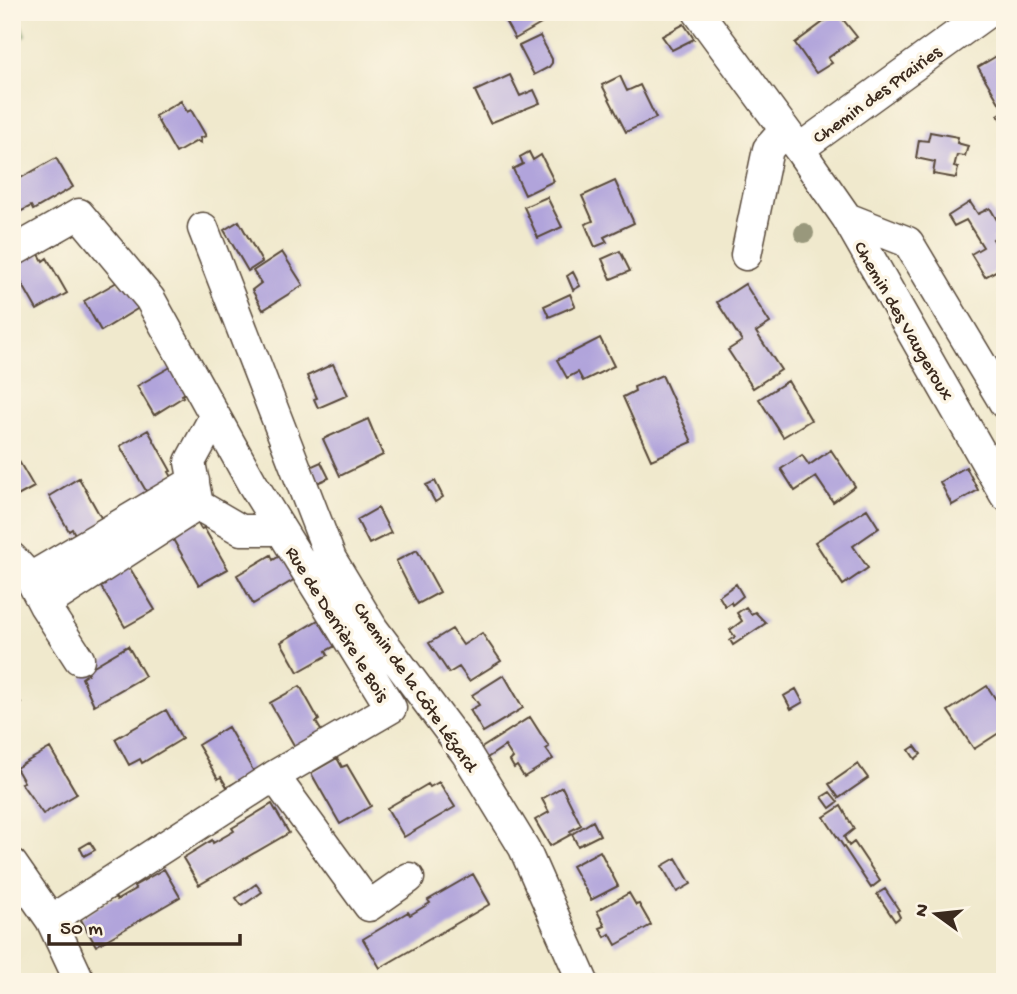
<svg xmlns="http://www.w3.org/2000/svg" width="1017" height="994" font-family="'Gochi Hand',sans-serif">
<rect width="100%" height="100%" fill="#fcf5e5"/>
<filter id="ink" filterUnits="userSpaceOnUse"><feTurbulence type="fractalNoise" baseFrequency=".0143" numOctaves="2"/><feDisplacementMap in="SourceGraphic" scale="14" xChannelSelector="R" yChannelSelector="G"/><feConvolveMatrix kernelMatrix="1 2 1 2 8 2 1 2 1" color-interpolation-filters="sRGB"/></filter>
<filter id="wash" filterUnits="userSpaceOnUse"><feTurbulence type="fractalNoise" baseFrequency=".00686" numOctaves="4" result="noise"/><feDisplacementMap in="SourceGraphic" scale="28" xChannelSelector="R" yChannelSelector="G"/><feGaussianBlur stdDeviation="1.57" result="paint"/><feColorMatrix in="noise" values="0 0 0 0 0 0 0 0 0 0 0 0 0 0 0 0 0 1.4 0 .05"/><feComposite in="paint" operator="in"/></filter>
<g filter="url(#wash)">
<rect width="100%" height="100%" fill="#f0e9cd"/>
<path fill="#92d68f" stroke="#668056" stroke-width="2" d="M12,12H16L25,35L12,47Z"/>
<g id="blocks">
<path fill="#b1a4db" d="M500,12H534L541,24L515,39Z
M837,12L857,37L828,58L832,63L816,73L795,43Z
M684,24L694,39L672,50L662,36Z
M540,36L552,59V63L549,67L534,75L519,46Z
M1000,54L1005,61V127L998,115L1004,111L978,67Z
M510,75L520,96L534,90L540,103L490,123L475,91Z
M620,76L627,91L640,85L656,118L626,132L602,85Z
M181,101L187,112L191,110L206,136L200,138L201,143L197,141L176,153L155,116Z
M930,132L958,137L957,143L968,146L965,156L957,155L954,167L958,168L956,178L933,174L935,162L916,158L919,140L928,141Z
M529,152L533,160L541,155L554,181L525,195L513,169L523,164L520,157Z
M56,158L73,187L33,210L31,206L12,216V183Z
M615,181L634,223L604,237L607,242L595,247L585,224L593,221L582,196Z
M547,197L562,227L538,238L524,207Z
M970,202L978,214L990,208L1004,232L993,239L1005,258V266L985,277L971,254L983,247L966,220L954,226L948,216Z
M239,221L262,262L248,271L224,230Z
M37,251L43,261L47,258L67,293L37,310L12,266Z
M620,251L630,271L611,279L602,259Z
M282,252L303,285L263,310L252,290L261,283L253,271Z
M573,272L580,286L573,290L567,276Z
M128,281L142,306L101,331L84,301L117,282L120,287Z
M745,284L770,323L756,332L781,370L753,388L728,350L742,341L717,302Z
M570,294L575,306L549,317L544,306Z
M600,338L614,366L583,381L578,372L567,378L557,360Z
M176,364L191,390L182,395L183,397L154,415L137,386Z
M333,364L348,395L318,408L314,399L317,398L307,376Z
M662,375L692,442L651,460L623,397L635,391L634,387Z
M788,381L811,420L783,437L759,399Z
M368,419L383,455L340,476L323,439Z
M148,430L171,471L169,472L175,482L149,496L120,446Z
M831,450L855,486L833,502L816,477L795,491L781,469L802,455L809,465Z
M17,458L34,487L12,499V461Z
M321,462L329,478L317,483L310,467Z
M966,467L978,490L952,505L940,482Z
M79,478L104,523L78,539L72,529L69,531L49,496Z
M435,481L443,497L435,502L426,485Z
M378,508L391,533L369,544L357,520Z
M867,509L879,528L853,546L868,568L843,585L815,542Z
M195,519L201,529L204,528L228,569L199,585L170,534Z
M417,550L440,592L418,604L396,561Z
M283,554L297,578L253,604L237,575L271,555L273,560Z
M125,560L155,610L125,627L101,587L105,585L99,575Z
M736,584L743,596L732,605L731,602L725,606L719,596Z
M746,607L751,614L755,612L766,623L733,645L730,640L735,637L730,630L742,621L737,613Z
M320,619L335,646L326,651L328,655L298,672L281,642Z
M452,629L463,645L482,633L501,661L469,681L459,667L449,673L429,643Z
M128,646L145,676L94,705L82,678L89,673L87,670Z
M504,675L523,708L483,732L470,710L479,705L472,695Z
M300,686L319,720L316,722L322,732L295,747L270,703Z
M987,686L1005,713V729L974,749L948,711Z
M12,687L21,703L16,706L17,710L12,713Z
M796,689L803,702L791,709L784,696Z
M166,710L182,739L142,763L140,759L129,765L115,739Z
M530,717L549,747L546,749L553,759L524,777L517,766L514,768L510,761L513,758L505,746L487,758L472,754Z
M228,727L254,772L227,787L221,777L218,779L198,745Z
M915,746L921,754L915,759L909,750Z
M50,748L77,794L43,814L21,783L24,782L16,768Z
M337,758L342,767L347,765L371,806L340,824L311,773Z
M858,764L868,778L839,798L829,784Z
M439,782L455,807L404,837L387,808L428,784L430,787Z
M562,787L581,825L570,831L572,834L550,846L535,820L549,812L542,799Z
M830,792L838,802L830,808L822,797Z
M272,804L289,833L199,885L183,858L212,840L213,843L234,831L232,828Z
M841,806L854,829L844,837L849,846L854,842L880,881L871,888L824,817Z
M593,821L600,835L578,846L572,834Z
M90,842L95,850L84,856L80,848Z
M600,851L618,886L591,900L572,866Z
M676,858L691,884L677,892L662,866Z
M164,869L180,897L96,946L80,918L115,897L117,900L136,889L134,886Z
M473,874L490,904L380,968L363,939L408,912L410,915L430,903L428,900Z
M256,884L262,892L242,906L236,898Z
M885,889L899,910L897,911L900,917L895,921L877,894Z
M629,893L636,905L639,904L651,925L616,945L610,934L605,937L600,928L605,926L597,911Z
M655,975L658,982H641Z"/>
</g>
</g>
<g filter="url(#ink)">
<use href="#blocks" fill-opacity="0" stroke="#564738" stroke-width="2"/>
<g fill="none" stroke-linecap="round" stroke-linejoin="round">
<defs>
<path id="minor" d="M698,12L799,149L847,218L1005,495
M799,149L988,12
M847,218L908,242L1005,404
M203,228L331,559L373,629L466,753L524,848L583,982
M12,252L79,214L150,299L252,483L391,708L274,776L51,920
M746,255L768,149L784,131
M215,416L190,462L198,505L241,530H281
M12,558L30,578L44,605L79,659
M30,578L194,481
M44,605L198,505
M274,776L369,906L409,878
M12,864L51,920L80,982"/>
</defs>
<use href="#minor" stroke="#564738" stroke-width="33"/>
<use href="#minor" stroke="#fff" stroke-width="30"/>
</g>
<circle fill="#99987c" cx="804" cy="233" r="10"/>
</g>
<g text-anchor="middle" stroke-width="7" stroke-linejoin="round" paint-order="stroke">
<g font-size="19" fill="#3b2a1e" stroke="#fcf5e5">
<text transform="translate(876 93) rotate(-36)" y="7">Chemin des Prairies</text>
<text transform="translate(905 320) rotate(60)" y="7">Chemin des Vaugeroux</text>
<text transform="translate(339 623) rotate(58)" y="7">Rue de Derrière le Bois</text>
<text transform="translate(417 686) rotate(55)" y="7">Chemin de la Côte Lézard</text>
</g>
</g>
<rect width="1017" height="994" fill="none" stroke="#fcf5e5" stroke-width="42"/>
<g transform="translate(936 914) rotate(285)" stroke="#fcf5e5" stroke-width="5" paint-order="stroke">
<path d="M0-5L12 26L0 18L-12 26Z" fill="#3b2a1e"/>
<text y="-10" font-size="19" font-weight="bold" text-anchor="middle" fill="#3b2a1e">N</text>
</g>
<path d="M49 934v10h191v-10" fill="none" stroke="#3b2a1e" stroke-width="3.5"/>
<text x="60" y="934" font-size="21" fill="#3b2a1e" stroke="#fcf5e5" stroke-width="5" paint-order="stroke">50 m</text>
</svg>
